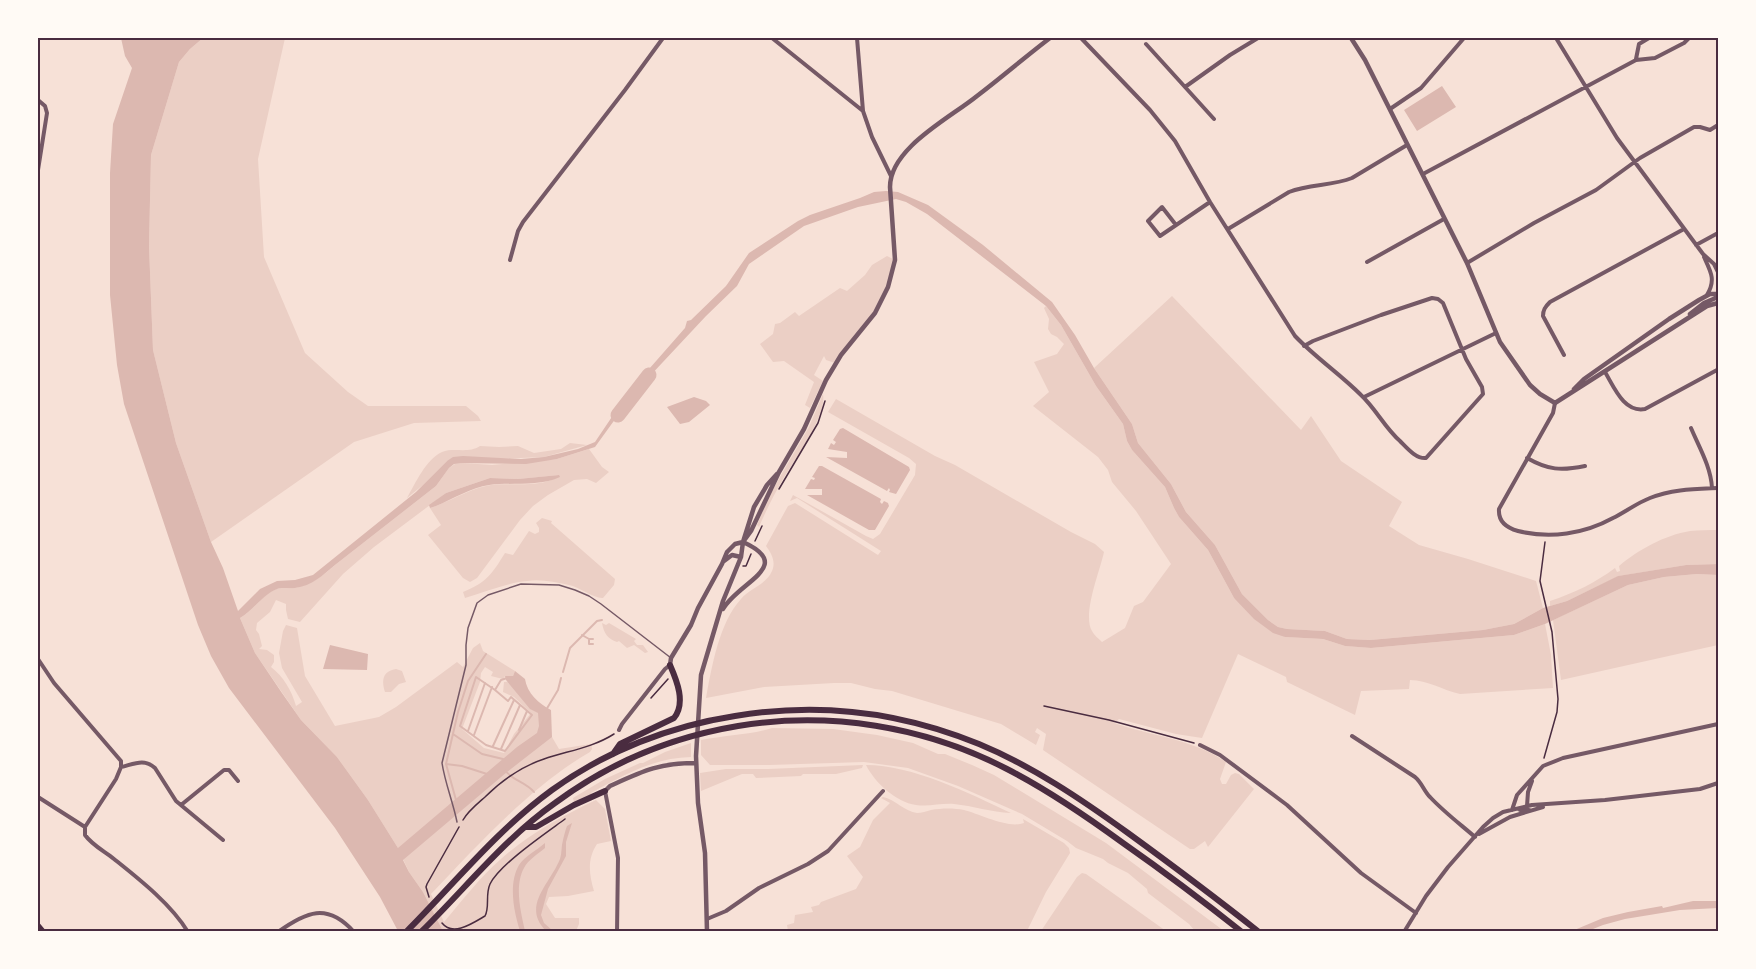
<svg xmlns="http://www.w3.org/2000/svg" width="1756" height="969" font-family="'Public Sans',sans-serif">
<rect width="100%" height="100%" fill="#f7e1d7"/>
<path fill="#ebcfc5" d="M203,38H285L258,159L264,257L305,353L348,392L368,406H466L478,416L481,421L414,423L354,442L211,542L176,443L153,350L149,246L151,155L179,62L190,49Z
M887,256L895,260L892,274L879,306L835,363L826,360L824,356L814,375L823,381L810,408L805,405L814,382L784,361L773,362L760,344L773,334L775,324L780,323L795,312L799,316L840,288L847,291L865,275L872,265Z
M1172,296L1301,430L1311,416L1341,461L1402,502L1389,526L1419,545L1468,559L1536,581L1543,608L1514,624L1483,630L1370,640L1347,639L1325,631L1287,629L1278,627L1268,620L1242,594L1215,545L1186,512L1171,484L1138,443L1132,424L1094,368Z
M1046,306L1061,325L1096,386L1123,424L1127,441L1132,450L1165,487L1174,508L1179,517L1208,550L1234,598L1285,637L1323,639L1345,646L1371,648L1514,635L1545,624L1551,655L1553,688L1460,694C1442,690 1428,680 1410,680L1409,689L1361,691L1355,715L1287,682L1286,677L1238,654L1202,738L1176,734L1119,719L1114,723C1151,736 1193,739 1226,762L1220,779L1222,784H1226L1231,775L1235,773L1239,774L1254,789L1208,847L1205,841L1194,849H1190L1043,750L1046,734L1037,728L1035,732L1040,735L1036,745L1001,724L892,691L875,689L851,683H834L764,687L706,698C712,666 719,623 741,599C750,588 766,585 772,571C776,562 772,554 766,546L788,506L795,503L878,555L881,551L797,498L790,501L793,495L866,536L873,539L880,534L915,475L916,464L909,458L828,412L836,399L935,456L955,465L1071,532L1095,544L1104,552C1100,571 1082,614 1092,631C1094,635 1099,639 1102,642L1125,628L1134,606L1143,602L1171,564L1136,511L1112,482L1108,470L1098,457L1033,406L1049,392L1034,362L1057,354L1064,344L1057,337L1051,334L1048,329L1049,319L1044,308Z
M823,394C827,416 794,460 782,481C773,496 766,511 759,527L757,525L769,496L809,427Z
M570,443L587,445L544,457L447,461L423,485L407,498C415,484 426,459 442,452C454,447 468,454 480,446L499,447L518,446L534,453L561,449Z
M589,449L602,467L609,472L596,483L587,479L574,480L548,495L533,506L520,520L477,578L470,582L463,578L428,535L441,525L430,508C449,502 467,490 486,486C507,481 543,490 559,475L518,479L490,478L446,493L374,547L343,574L300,622L288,619L286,610V604L276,600L270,612L257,623L256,630L259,634L262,646L259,649L267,650L274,655V662L271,667C283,676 292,691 296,706L302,702L282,668L279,653L283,631L286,625L297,628L305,676L335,726L379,717L396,707L457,662L463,667L473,648L480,643L483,651L515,671L513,676H505L503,679L491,676L493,672L485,667L481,673L480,682L462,729L484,748L504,753L514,734L531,713L514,697L503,692L504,682L518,681L535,703L546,734L552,737L559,749L591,744L592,749L590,752C531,786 478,845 431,894L444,922C462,901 480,877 501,859C529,834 562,816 596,800L605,809L611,841L597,844C587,859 589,874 594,891L568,896L549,897L546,904L555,918H579V924L576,931H443L423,892L409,872L398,848L368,800L337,757L301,720L255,653L240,618C253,611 262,595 276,589C282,587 289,589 295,588C311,585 324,575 335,565L436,486L449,468L455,464L463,463L492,465L557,459Z
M542,518L552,521L551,523L615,579L614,585L603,598C595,599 579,587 569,585C555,582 541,579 527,581C506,583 485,592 465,598L463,592C486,583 492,574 505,553L513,555L529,531L535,534L539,532V528L536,523Z
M1718,530V564L1686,565L1619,576L1567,601L1550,606V601C1574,593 1595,583 1615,568L1617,572L1620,571L1619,566C1638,550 1665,535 1690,531C1699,530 1709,530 1718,530Z
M1697,574L1718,575V645L1561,680L1553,620L1628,585L1664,577Z
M602,623L606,625L609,623L636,639L634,641L637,645H643L648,652L645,653L634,645L627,648L619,641L617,642C608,639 604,634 602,623Z
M396,669L402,671L406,682L399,684L391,692H385C381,680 383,671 396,669Z
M772,728L833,729L877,735L913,743L938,754H945L972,765L994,775L1106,843L1224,931H1195L1189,924L1148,893L1147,889L1128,873L1108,863L1103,859L1076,848L1067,841L1022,814L958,786L908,768L864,762L769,765H710L701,755V740C725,735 749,735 772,728Z
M691,743V757C653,758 624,775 591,793L592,794L574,802L573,798L605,779L640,763H643L665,752Z
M863,765L862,768L836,774H803L801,776L756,778L753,774H742L701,791L700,773L726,769H768Z
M866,765C912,765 969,793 1011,813C991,812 973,806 954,804C941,803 929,807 916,805C896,802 875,783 866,765Z
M883,797C895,799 905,812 917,813C921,813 927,811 931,810C942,808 954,808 964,810C980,814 1008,829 1024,823L1023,819L1064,843L1069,848L1070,853L1046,892L1027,931H788L787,925L794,923L795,915L813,912L811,907L819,905L821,902L856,889L863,877L847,856L860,847L873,820L890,803L881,798Z
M1082,873L1086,874L1166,931H1041L1077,877Z"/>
<path fill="#dcb8b0" d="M121,38H217H203L190,49L179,62L151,155L149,246L153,350L176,443L211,542L223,568L238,611L260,589L277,581L295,580L313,575L416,492L447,461L453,457L463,456L521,459L544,457L578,449L595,442L628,393L685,328L687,321L691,320L726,286L749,253L798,221L810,215L860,198L874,192L886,191L898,192L928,205L983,245L1052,302L1075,335L1094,368L1132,424L1138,443L1171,484L1186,512L1215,545L1242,594L1268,620L1278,627L1287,629L1325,631L1347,639L1370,640L1483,630L1514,624L1543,608L1567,601L1618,576L1686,565L1718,564V575L1697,574L1664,577L1628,585L1545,624L1514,635L1371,648L1345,646L1323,639L1285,637L1273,633L1254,619L1234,598L1208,550L1179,517L1174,508L1165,487L1132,450L1127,441L1123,424L1096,386L1061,325L1046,306L927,214L906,202L896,199L858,207L804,226L749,264L737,286L706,316L634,393L595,447L557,459L526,464L463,463L454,464L449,468L436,486L335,565C323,575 312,586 295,588C289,589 282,587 277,589C262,595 253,611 240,618L255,653L282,693L301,720L337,757L368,800L398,848L517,747L537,733L539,726L538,713L530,709L506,680L505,676H513L515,671L525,679C527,693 539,704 551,710L552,737L507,772L403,860L409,872L423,892L443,931H398L380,897L335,828L229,688L211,656L198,625L124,404L117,365L110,295V173L113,124L132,68L125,56Z
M1442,86L1456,107L1417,131L1404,110Z
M694,397L706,401L710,405L689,422L680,424L667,407Z
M843,428L909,467L910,470L896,494L889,492L890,490L889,488L887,491L826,457L847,458V452L828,449L831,443L834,445L836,442L833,440L840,429Z
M819,466H822L881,499L880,502L882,504L884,501L888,503L889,506L875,530H869L807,495H822V489H805L811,479L814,480L815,478L812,477Z
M559,475L560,477C538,487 513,482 489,485C472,487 453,499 436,506L430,508L429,505L446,493L490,478L518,479Z
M330,645L368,654L367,670L323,669Z
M572,823L566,842V856L548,889L541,915L544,923L553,931H546C521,906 550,884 560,859C562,853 561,847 563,840C564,836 565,831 567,826Z
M545,843V848C538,854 528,860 524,868C514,886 521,913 525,931H520C514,912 508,884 519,865C525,856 537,850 545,843Z
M1693,901H1718V908L1680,910L1625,919L1603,925L1588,931H1572L1603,918L1628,912L1662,906L1663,908Z"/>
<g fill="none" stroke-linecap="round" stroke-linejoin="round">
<path stroke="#dcb8b0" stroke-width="2" d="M582,635L589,639H593
M589,640V644H593
M563,672L570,648L597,621L602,620
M495,690L508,701L511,697L532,715L505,751L486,745L460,726L476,677L495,690L501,680L507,678
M546,710L558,690L561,678
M519,730L527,711
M468,731L485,683
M453,734L482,754L503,759
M474,735L492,687
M493,746L514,700
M501,749L520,705
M446,764L462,766L487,774
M505,770C511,780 526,782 534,792
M456,800L446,764L458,712L468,681L486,654"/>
<path stroke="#dcb8b0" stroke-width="15" d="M618,415L649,375"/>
<path stroke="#4a2c40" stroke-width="1.5" d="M779,489L818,423L825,401
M755,541L762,526
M743,566H746L751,554
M651,698L668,679
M1044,706L1109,720L1194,743
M1544,758L1557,712L1558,699L1552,632L1540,581L1545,542
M463,820C468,811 477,804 485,797C502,780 520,767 544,759C567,751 592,748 614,734
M429,897L426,887L427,884L459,827
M442,923C453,937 473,923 485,916C490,907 485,895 490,884C500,864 546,833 565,819"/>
<path stroke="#755966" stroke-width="1.5" d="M457,822C453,802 445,783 442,763L466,665V645L468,628L477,603L488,595L521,584L559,585L575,590L589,596L601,604L671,658"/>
<path stroke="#755966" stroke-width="4" d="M772,38L863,111
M857,38L863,111L872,137L891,176
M1081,38L1150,110L1175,141L1210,202L1295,336C1316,358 1340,374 1361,395C1376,409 1385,428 1400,441C1407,448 1416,459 1426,458L1483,394L1482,387L1466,359L1443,303L1438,299L1432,298L1381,315L1313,341L1304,346
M1556,38L1617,138L1703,254L1714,264L1718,272
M1146,44L1185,87L1230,55L1258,38
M1636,59L1639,44L1649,38
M1185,87L1214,119
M38,100L45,106L47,113L38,170
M1390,109L1421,88L1464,38
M1423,174L1636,60L1655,58L1684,43L1689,38
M1176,225L1162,207L1148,221L1160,236L1210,202
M1228,229L1289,192C1310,184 1332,186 1352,178L1407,145
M1696,245L1718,233
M1704,257C1711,272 1716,280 1707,295
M510,260L518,231L523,222L625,90L663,38
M1367,262L1444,219
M1467,263L1534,223L1596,190L1640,158L1694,127H1700L1710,130L1718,125
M1564,355L1543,316C1543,310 1545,307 1550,302L1684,229
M1605,372C1614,387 1624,413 1645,409L1717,370
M1364,397L1496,333
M1555,403L1553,413L1499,509C1498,522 1507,528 1518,531C1550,539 1584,534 1613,518C1625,512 1637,503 1650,498C1672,489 1695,489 1718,488
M1691,428C1699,447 1711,467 1712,488
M1527,458C1548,470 1561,471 1585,466
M38,659L54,683L121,761V767L116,779L85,827V835C92,845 104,851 114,859C139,879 171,904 188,932
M619,730L622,724L665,669L670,665
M1352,736L1415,777C1422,783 1424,791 1430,797C1444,812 1460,824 1475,837
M1200,745L1220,755L1287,805L1361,873L1416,913
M121,767C134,764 144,758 155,768L176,801L223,840
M605,791L618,858L617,932
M38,797L85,827
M181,805L224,770H229L238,781
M1525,808L1527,806L1528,792L1532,781
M1512,810L1517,795L1543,766L1563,758L1718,724
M1520,810H1529
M1479,834L1510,817L1543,807
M707,919L726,911L759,888L808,864L828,851L883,791
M278,932C306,912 327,902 354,932
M1404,932L1426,896L1448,867L1483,827L1493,818L1503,812L1532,805L1605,800L1700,789L1718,783"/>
<path stroke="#755966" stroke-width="4.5" d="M1351,38L1365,60L1467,263L1500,342L1530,385L1540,394L1555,403L1707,306L1718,303
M1690,314L1704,303L1718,297
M1574,389L1584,379L1669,319L1699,300L1710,294H1718
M743,542L751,531L779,472L804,429L826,380L841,355L875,313L888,287L895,260L890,187C890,148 950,118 977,96C1002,77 1025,57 1050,38
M724,561L732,555L741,557
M723,609C738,582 796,566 743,542
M670,665L671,658L691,625L698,608L722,564L727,552L735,544L743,542
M605,791L610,786C643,771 659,763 696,763
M707,932L705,853L698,803L696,756L701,675L723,601L741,557L743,542L754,507L767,485L777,474"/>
<path stroke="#4a2c40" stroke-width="6" d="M613,754L620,744L674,718C686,703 677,681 670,665
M525,827H536L574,805L605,791
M38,926L43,932
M406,932C454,884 497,830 552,790C606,751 670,726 735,716C818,702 901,712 979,744C1032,766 1081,799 1128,833C1172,865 1216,898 1259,932
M421,932C466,888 504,839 555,803C609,763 672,737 738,726C829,711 924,726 1007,769C1048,790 1086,816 1123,843C1163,871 1203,901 1242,932"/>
</g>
<rect width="1756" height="969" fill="none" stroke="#fffaf5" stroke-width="78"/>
<rect x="39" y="39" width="1678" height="891" fill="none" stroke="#4a2c40" stroke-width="2"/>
</svg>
